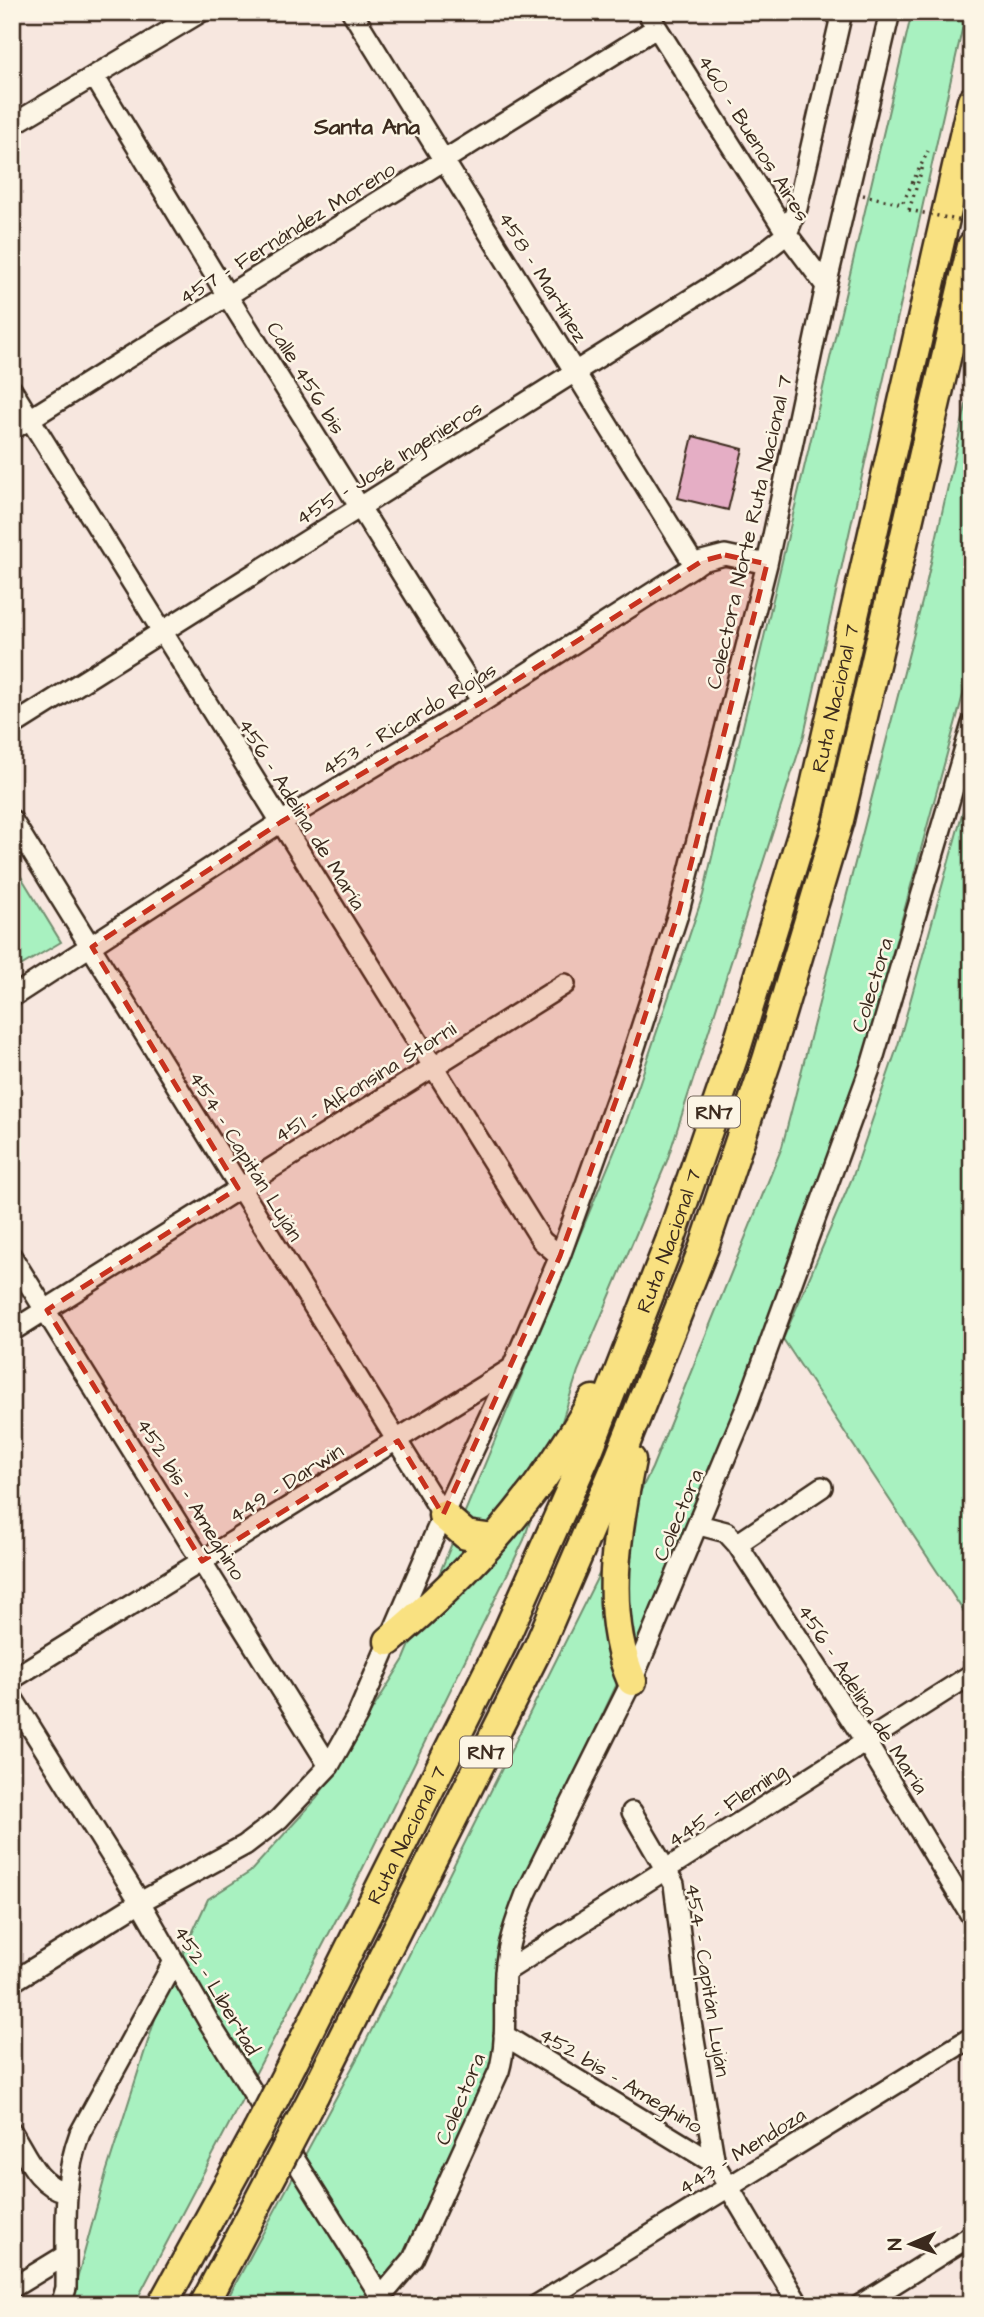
<svg xmlns="http://www.w3.org/2000/svg" width="984" height="2317" font-family="'Architects Daughter',sans-serif">
<rect width="100%" height="100%" fill="#f7e7df"/>
<filter id="ink" filterUnits="userSpaceOnUse"><feTurbulence type="fractalNoise" baseFrequency=".0143" numOctaves="2"/><feDisplacementMap in="SourceGraphic" scale="14" xChannelSelector="R" yChannelSelector="G"/><feConvolveMatrix kernelMatrix="1 2 1 2 8 2 1 2 1" color-interpolation-filters="sRGB"/></filter>
<g filter="url(#ink)">
<path fill="#a8f1c0" stroke="#728e6f" stroke-width="2" d="M912,12H966L804,735L667,1161L578,1371L524,1540L356,1882L134,2305H70L106,2173L161,2000L208,1899L250,1872L317,1798L404,1659L625,1126L703,895Z
M972,378V662L864,1058L736,1409L675,1561L508,1915L500,1949L492,2070L378,2305H224L360,2053L652,1468L782,1147L923,598Z
M972,778V1624L783,1339L853,1176L898,1045Z
M12,862L61,942L12,971Z"/>
<path fill="#e5aec5" stroke="#3b2a1e" stroke-width="2" d="M693,436L743,449L728,510L678,498Z"/>
<g fill="none" stroke-linecap="round" stroke-linejoin="round">
<defs>
<path id="minor" d="M352,12L695,566
M647,12L787,234L826,286
M94,76L228,297L482,702
M12,125L201,12
M787,234L797,208L842,12
M12,390L542,1241L560,1256
M12,430L656,28
M12,726L756,258L787,234
M12,820L443,1515
M12,997L281,822L482,702L702,561L725,555L767,564
M12,1257L329,1766
M12,1331L565,984
M699,1525L726,1532L737,1544L866,1742L972,1917
M737,1544L822,1487
M12,1679L512,1368
M12,1697L140,1902L210,2024L386,2305
M632,1812L674,1884L690,2016L715,2164L799,2305
M505,1972L972,1674
M12,1982L140,1902L245,1845L279,1819L329,1766L357,1716L443,1515L512,1368L560,1256L632,1056L679,911L767,564L826,286L890,12
M504,2035L715,2164
M12,2132C27,2156 37,2185 66,2192
M12,2288L66,2255
M381,2297L413,2259L499,2071C508,2040 503,2005 505,1973C507,1944 516,1920 526,1894L632,1681L746,1408L871,1066L972,724
M61,2305L66,2288C67,2235 61,2183 80,2133L173,1963
M537,2305L972,2037
M860,2305L972,2235"/>
<g id="highway">
<path d="M631,1460C617,1529 602,1614 632,1681"/>
<path d="M443,1515L466,1535L494,1539"/>
<path d="M389,1641C472,1571 539,1496 593,1400"/>
<path id="s1" d="M292,2064L502,1644L590,1446L670,1241L735,1052L809,812L972,101"/>
<path d="M314,2095L538,1648L620,1457L704,1247L767,1060L839,820L972,246"/>
<path d="M162,2305L257,2132"/>
<path d="M204,2305L276,2168"/>
</g>
</defs>
<use href="#minor" stroke="#3b2a1e" stroke-width="24"/>
<use href="#highway" stroke="#3b2a1e" stroke-width="33"/>
<path stroke="#3b2a1e" stroke-width="3.5" stroke-dasharray="2 5" stroke-linecap="butt" d="M863,195L902,204L928,151
M909,210L923,166"/>
<use href="#minor" stroke="#fcf5e5" stroke-width="19"/>
<use href="#highway" stroke="#f9e181" stroke-width="28"/>
<defs>
<path id="highway-bridge" d="M257,2132L292,2064
M276,2168L314,2095"/>
</defs>
<use href="#highway-bridge" stroke="#3b2a1e" stroke-width="33" stroke-linecap="butt"/>
<path stroke="#3b2a1e" stroke-width="3.5" stroke-dasharray="2 5" stroke-linecap="butt" d="M909,210L972,223"/>
<use href="#highway-bridge" stroke="#f9e181" stroke-width="28"/>
</g>
</g>
<path fill="#c8321e" fill-opacity="0.2" stroke="#c8321e" stroke-width="5" stroke-dasharray="14 9" stroke-linejoin="round" d="M725,555L767,564L679,911L632,1056L560,1256L443,1515L398,1441L202,1561L47,1310L238,1188L92,947L281,822L482,702L702,561Z"/>
<g text-anchor="middle" stroke-width="5" stroke-linejoin="round" paint-order="stroke">
<g fill="#fcf5e5" stroke="#75675a" stroke-width="2">
<rect x="688" y="1096.5" width="52" height="31" rx="5"/>
<rect x="460" y="1736.5" width="52" height="31" rx="5"/>
</g>
<g font-size="19" font-weight="bold" fill="#3b2a1e">
<text x="714" y="1119">RN7</text>
<text x="486" y="1759">RN7</text>
</g>
<g font-size="21" fill="#3b2a1e" stroke="#fcf5e5">
<text transform="translate(754 138) rotate(58)" y="7">460 - Buenos Aires</text>
<text transform="translate(287 233) rotate(-32)" y="7">457 - Fernández Moreno</text>
<text transform="translate(543 277) rotate(58)" y="7">458 - Martínez</text>
<text transform="translate(306 378) rotate(58)" y="7">Calle 456 bis</text>
<text transform="translate(389 463) rotate(-32)" y="7">455 - José Ingenieros</text>
<text transform="translate(749 532) rotate(-77)" y="7">Colectora Norte Ruta Nacional 7</text>
<text dy="7" stroke="none"><textPath href="#s1" startOffset="1474">Ruta Nacional 7</textPath></text>
<text transform="translate(409 719) rotate(-31)" y="7">453 - Ricardo Rojas</text>
<text transform="translate(302 814) rotate(58)" y="7">456 - Adelina de María</text>
<text transform="translate(872 985) rotate(-73)" y="7">Colectora</text>
<text transform="translate(365 1082) rotate(-32)" y="7">451 - Alfonsina Storni</text>
<text transform="translate(246 1156) rotate(58)" y="7">454 - Capitán Luján</text>
<text dy="7" stroke="none"><textPath href="#s1" startOffset="906">Ruta Nacional 7</textPath></text>
<text transform="translate(286 1483) rotate(-32)" y="7">449 - Darwin</text>
<text transform="translate(191 1499) rotate(58)" y="7">452 bis - Ameghino</text>
<text transform="translate(678 1515) rotate(-67)" y="7">Colectora</text>
<text transform="translate(863 1699) rotate(57)" y="7">456 - Adelina de María</text>
<text transform="translate(727 1805) rotate(-33)" y="7">445 - Fleming</text>
<text dy="7" stroke="none"><textPath href="#s1" startOffset="256">Ruta Nacional 7</textPath></text>
<text transform="translate(708 1980) rotate(81)" y="7">454 - Capitán Luján</text>
<text transform="translate(217 1990) rotate(59)" y="7">452 - Libertad</text>
<text transform="translate(621 2080) rotate(31)" y="7">452 bis - Ameghino</text>
<text transform="translate(460 2099) rotate(-67)" y="7">Colectora</text>
<text transform="translate(742 2151) rotate(-32)" y="7">443 - Mendoza</text>
</g>
<g font-size="23" font-weight="bold" fill="#3b2a1e" stroke="#fcf5e5">
<text x="367" y="134">Santa Ana</text>
</g>
</g>
<rect width="984" height="2317" fill="none" stroke="#fcf5e5" stroke-width="42"/>
<rect x="21" y="21" width="942" height="2275" fill="none" stroke="#3b2a1e" stroke-width="2.5" filter="url(#ink)"/>
<g transform="translate(911 2244) rotate(268)" stroke="#fcf5e5" stroke-width="5" paint-order="stroke">
<path d="M0-5L12 26L0 18L-12 26Z" fill="#3b2a1e"/>
<text y="-10" font-size="19" font-weight="bold" text-anchor="middle" fill="#3b2a1e">N</text>
</g>
</svg>
